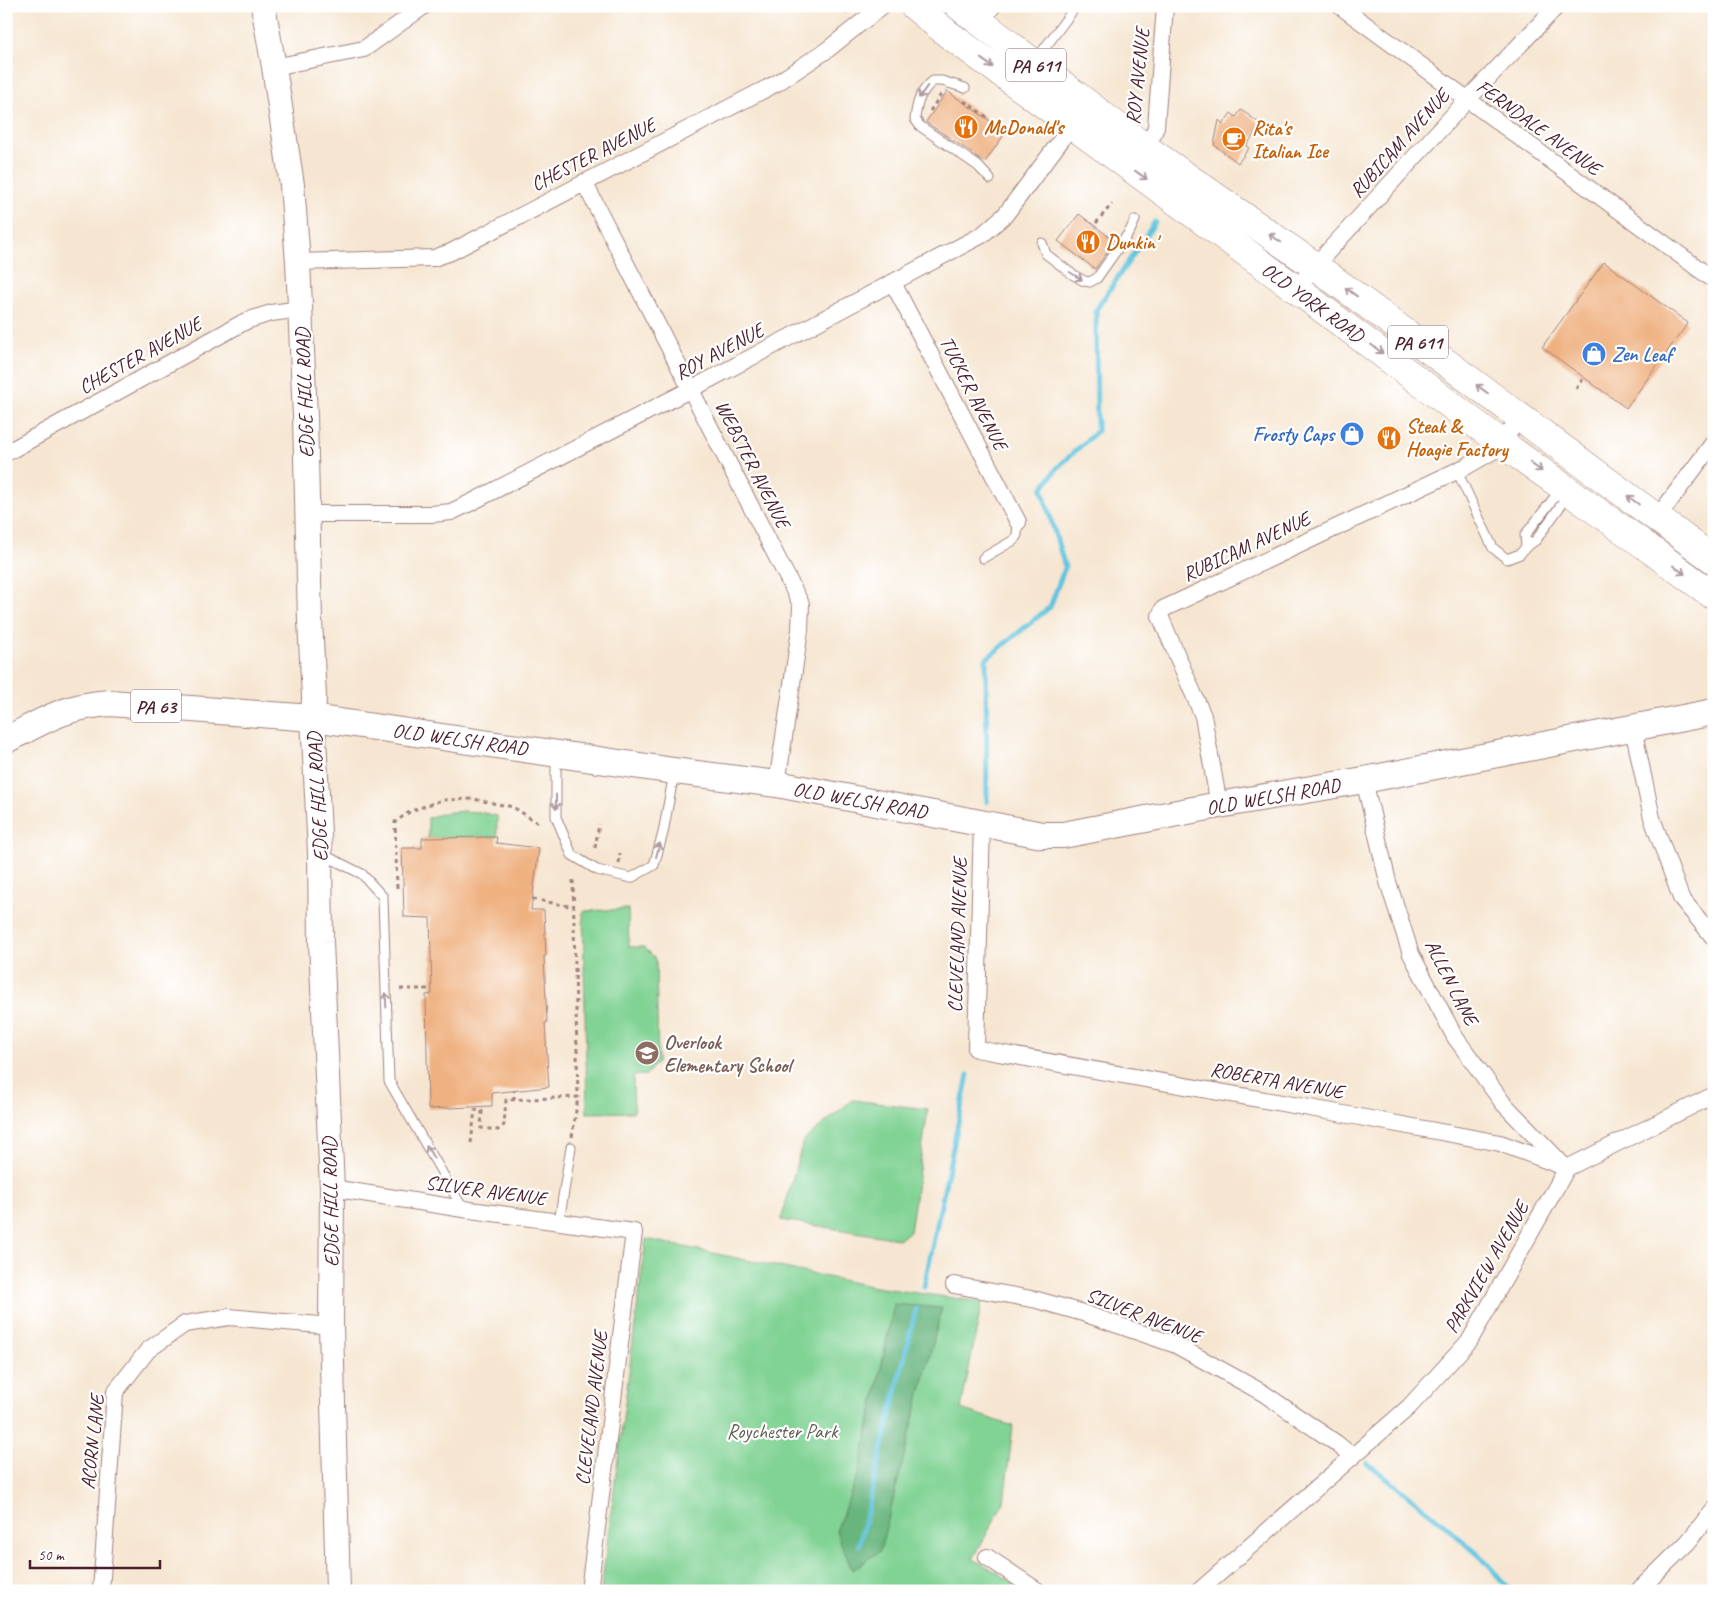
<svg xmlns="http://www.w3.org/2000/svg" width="1720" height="1597" font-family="Caveat,sans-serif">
<rect width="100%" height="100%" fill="#fff"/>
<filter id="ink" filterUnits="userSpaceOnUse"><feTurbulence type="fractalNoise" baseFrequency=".02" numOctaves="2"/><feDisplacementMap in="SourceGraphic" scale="10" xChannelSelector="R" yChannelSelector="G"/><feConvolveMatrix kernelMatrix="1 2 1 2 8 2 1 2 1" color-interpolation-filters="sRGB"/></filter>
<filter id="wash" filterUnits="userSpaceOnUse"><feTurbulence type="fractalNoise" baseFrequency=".0096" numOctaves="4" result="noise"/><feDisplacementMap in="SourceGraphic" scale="20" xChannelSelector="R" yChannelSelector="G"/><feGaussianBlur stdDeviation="1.12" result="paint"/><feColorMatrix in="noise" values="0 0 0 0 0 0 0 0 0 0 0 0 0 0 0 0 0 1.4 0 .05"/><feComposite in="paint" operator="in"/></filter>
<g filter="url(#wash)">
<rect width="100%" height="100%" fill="#f6e6d1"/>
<path fill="#81d394" stroke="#667960" d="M463,811L480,812L497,816V837L428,838V818L443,813Z
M628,909L629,947H644L656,959L658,1061L646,1075L633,1076L634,1112L587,1113L583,911Z
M852,1100L928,1109L910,1232L898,1239L781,1220L803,1141Z
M646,1239L875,1287L982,1302L961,1409L1013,1426L1004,1502L973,1559L997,1572L1024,1591H601Z"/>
<path fill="#68b57e" stroke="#596a54" d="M894,1304L942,1308L880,1551L852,1570L836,1531L860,1469Z"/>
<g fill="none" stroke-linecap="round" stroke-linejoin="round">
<path stroke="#62c5df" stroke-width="5" d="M987,802L986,659L1050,607L1065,567L1042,489L1058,467L1097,431L1096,310L1155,222
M924,1287L968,1075
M1367,1463L1433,1515L1481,1557L1511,1591
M859,1545L916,1309"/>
</g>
<g id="blocks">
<path fill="#efb180" d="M947,91L1006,132L985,162L926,122Z
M1241,110L1261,124L1246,146L1249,148L1238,163L1214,145L1219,120L1223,124L1231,113L1236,117Z
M1079,214L1115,241L1095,269L1058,241Z
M1604,262L1688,323L1626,408L1542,347Z
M497,837L496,843L539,848L531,910H544L546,956H544L547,1023H545L549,1087L492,1093V1106L428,1109L426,995L432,994L430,918L404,917L402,848H422V838Z"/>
</g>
</g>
<g filter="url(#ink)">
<use href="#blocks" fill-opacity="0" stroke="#a0827e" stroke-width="1"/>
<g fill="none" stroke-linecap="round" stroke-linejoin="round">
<defs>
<path id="lane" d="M985,22L997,6
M1035,61L1076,6
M965,88L942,81H933C920,92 917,102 915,119L920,126L978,166L990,179
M1042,243L1046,254L1072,274L1084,281L1090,282L1097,278L1130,231L1135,220
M1457,471L1493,548L1507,559L1520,554L1526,547L1536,540L1569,494
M1526,547L1525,535L1561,489
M983,558L1014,540L1017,535L1018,522
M556,756V817L572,855L597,870L631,878L654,865L663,833L674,773
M322,854L362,874L383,897L389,1081L463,1209
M559,1222L571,1147"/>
<path id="street" d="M1340,6L1714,280
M274,67L364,49L424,6
M1147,149L1156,127L1165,6
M584,182L801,604L800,630L777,784
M298,262L434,258L451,252L777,83L827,50L882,6
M893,283L1018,522
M1296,289L1323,257L1467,100L1557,6
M6,453L246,321L271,313L301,309
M307,514H432L451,512L472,502L701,384L982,235L1005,215L1077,119
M1657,518L1714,442
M1633,728L1652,818L1681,898L1714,938
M1364,780L1388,882L1411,954L1455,1037L1503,1103L1563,1165
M1219,805L1203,716L1160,616L1163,609L1467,466L1493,451L1521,418
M982,822L976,1049L1338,1113L1500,1143L1567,1168
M332,1188L463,1209L634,1232L589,1591
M954,1285L1037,1300L1080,1312L1176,1345L1263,1393L1336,1443L1352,1456
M987,1557L1038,1591
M101,1591L115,1392L148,1350L185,1324L229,1317L331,1326
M1199,1591L1409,1407L1470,1340L1567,1168L1714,1095
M1638,1591L1688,1542L1714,1509"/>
<path id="secondary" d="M263,6L274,67L292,185L298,262L305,416L310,621L314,697L313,718L320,853L321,942L332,1188L331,1326L338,1591"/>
<path id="primary" d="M6,740C45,720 65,706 110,703L313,718L674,771L777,784L1042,835H1063L1219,805L1364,780L1714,712"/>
<path id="highway" d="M914,6L948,34L1296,289L1500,442L1636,539L1714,596
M959,6L1147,149L1315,266L1714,560"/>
</defs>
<use href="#lane" stroke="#a0827e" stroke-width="11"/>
<use href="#street" stroke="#a0827e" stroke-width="18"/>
<use href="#secondary" stroke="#a0827e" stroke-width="26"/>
<use href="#primary" stroke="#a0827e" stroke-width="28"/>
<use href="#highway" stroke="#a0827e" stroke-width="29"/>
<path stroke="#a0827e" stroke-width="3" stroke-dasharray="4 4" stroke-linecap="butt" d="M841,6L847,14
M964,101L987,117
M930,111L942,93
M1096,223L1112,204
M1576,389L1584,377
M595,848L599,824
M619,863L620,853
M573,880L578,1097
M397,888L395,822L411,811L442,800L473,799L513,807L538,823
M533,899L573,907
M400,989H432
M514,1100V1091
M471,1143L475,1110L482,1111L481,1128L498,1130L504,1125L506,1100L578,1097L572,1137"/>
<use href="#lane" stroke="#fff" stroke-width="9"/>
<use href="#street" stroke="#fff" stroke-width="16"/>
<use href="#secondary" stroke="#fff" stroke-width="24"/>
<use href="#primary" stroke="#fff" stroke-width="26"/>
<use href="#highway" stroke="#fff" stroke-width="28"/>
</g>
<defs><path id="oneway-shaft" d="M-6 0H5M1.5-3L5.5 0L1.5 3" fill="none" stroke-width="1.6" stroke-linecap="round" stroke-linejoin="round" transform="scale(1.25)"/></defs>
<g stroke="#ae9aa0">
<use href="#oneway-shaft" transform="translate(987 63) rotate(36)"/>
<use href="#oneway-shaft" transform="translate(923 92) rotate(125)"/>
<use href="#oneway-shaft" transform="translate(1141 175) rotate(36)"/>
<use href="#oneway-shaft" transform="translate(1275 238) rotate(-145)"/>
<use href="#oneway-shaft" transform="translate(1076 276) rotate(32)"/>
<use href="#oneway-shaft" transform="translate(1351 292) rotate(-144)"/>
<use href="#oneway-shaft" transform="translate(1377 349) rotate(37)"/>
<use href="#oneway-shaft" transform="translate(1482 389) rotate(-144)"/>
<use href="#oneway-shaft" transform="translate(1536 467) rotate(35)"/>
<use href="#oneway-shaft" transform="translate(1633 500) rotate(-143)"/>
<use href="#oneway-shaft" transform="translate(1679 570) rotate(36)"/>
<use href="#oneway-shaft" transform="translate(556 802) rotate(90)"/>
<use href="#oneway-shaft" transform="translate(658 850) rotate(-75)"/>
<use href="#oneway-shaft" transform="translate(386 1000) rotate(-92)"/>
<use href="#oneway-shaft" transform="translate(430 1152) rotate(-120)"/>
</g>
</g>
<defs>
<symbol id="restaurant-disc" viewBox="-11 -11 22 22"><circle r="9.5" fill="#e8710a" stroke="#fff"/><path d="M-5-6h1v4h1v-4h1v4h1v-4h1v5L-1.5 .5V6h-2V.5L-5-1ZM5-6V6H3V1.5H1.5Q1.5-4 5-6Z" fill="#fff"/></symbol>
<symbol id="cafe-disc" viewBox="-11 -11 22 22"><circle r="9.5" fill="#e8710a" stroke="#fff"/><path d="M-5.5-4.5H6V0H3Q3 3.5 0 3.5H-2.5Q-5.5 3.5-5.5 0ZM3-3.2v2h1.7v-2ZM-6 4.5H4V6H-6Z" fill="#fff"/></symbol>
<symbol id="shop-disc" viewBox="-11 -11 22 22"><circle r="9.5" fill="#3f7fe0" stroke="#fff"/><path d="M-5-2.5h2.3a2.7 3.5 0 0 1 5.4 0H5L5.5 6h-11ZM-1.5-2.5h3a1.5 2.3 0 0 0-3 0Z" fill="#fff"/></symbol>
<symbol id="school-disc" viewBox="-11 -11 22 22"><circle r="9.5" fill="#8d6e63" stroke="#fff"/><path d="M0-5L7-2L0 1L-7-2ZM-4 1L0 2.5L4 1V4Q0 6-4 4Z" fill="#fff"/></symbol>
</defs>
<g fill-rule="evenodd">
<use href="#restaurant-disc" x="952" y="113" width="28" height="28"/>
<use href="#cafe-disc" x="1220" y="125" width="28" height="28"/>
<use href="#restaurant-disc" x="1074" y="228" width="28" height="28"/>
<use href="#shop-disc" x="1580" y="340" width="28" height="28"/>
<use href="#shop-disc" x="1338" y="420" width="28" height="28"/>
<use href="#restaurant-disc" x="1375" y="424" width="28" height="28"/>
<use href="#school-disc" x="633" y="1039" width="28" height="28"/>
</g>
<g text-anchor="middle" stroke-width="4.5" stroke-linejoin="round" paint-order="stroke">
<g fill="#fff" stroke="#80626b" stroke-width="1">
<rect x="1006" y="48.5" width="60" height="33" rx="4"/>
<rect x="1388" y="325.5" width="60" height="33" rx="4"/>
<rect x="131" y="689.5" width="50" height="33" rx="4"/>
</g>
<g font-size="19" font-weight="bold" fill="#4a1f2b">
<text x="1036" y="72">PA 611</text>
<text x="1418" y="349">PA 611</text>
<text x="156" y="713">PA 63</text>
</g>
<g font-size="20" fill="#4a1f2b" stroke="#fff">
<text transform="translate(1137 76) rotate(-84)" y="7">ROY AVENUE</text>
<text transform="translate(1539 127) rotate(36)" y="7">FERNDALE AVENUE</text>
<text transform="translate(1399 143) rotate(-48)" y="7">RUBICAM AVENUE</text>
<text transform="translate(593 154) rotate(-27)" y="7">CHESTER AVENUE</text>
<text transform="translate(1313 302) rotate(36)" y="7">OLD YORK ROAD</text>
<text transform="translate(719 351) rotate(-28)" y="7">ROY AVENUE</text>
<text transform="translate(140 355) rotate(-29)" y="7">CHESTER AVENUE</text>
<text transform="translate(304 393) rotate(-92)" y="7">EDGE HILL ROAD</text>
<text transform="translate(974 393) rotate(63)" y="7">TUCKER AVENUE</text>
<text transform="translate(753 464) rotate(63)" y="7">WEBSTER AVENUE</text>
<text transform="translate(1246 546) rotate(-25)" y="7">RUBICAM AVENUE</text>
<text transform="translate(460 739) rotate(8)" y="7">OLD WELSH ROAD</text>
<text transform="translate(1273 796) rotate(-10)" y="7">OLD WELSH ROAD</text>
<text transform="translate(317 797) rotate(-93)" y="7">EDGE HILL ROAD</text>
<text transform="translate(860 800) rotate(10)" y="7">OLD WELSH ROAD</text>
<text transform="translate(957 935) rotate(-88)" y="7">CLEVELAND AVENUE</text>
<text transform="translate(1452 982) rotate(63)" y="7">ALLEN LANE</text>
<text transform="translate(1277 1080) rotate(10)" y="7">ROBERTA AVENUE</text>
<text transform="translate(486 1190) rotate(8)" y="7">SILVER AVENUE</text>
<text transform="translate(330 1202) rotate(-91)" y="7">EDGE HILL ROAD</text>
<text transform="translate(1486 1267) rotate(-60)" y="7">PARKVIEW AVENUE</text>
<text transform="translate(1144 1315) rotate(21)" y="7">SILVER AVENUE</text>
<text transform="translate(591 1408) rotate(-83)" y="7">CLEVELAND AVENUE</text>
<text transform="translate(92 1442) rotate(-84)" y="7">ACORN LANE</text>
</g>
<g font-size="20" font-weight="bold" fill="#c56008" stroke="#fff" text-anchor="start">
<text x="984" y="134">McDonald's</text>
<text x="1252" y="135">Rita's<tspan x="1252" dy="23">Italian Ice</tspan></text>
<text x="1106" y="249">Dunkin'</text>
<text x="1406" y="433">Steak &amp;<tspan x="1406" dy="23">Hoagie Factory</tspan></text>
</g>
<g font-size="20" font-weight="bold" fill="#366cbe" stroke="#fff" text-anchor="start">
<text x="1612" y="361">Zen Leaf</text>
<text x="1334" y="441" text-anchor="end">Frosty Caps</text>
</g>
<g font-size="20" font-weight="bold" fill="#785e54" stroke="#fff" text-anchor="start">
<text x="664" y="1049">Overlook<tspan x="664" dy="23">Elementary School</tspan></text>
</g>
<g font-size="20" fill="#5d5e50" stroke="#fff">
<text x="782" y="1438">Roychester Park</text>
</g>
</g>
<rect width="1720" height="1597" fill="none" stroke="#fff" stroke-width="25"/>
<path d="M30 1560v8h130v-8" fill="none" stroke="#4a1f2b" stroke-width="2.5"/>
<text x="38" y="1560" font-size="15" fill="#4a1f2b" stroke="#ffffff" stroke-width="4" paint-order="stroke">50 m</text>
</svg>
